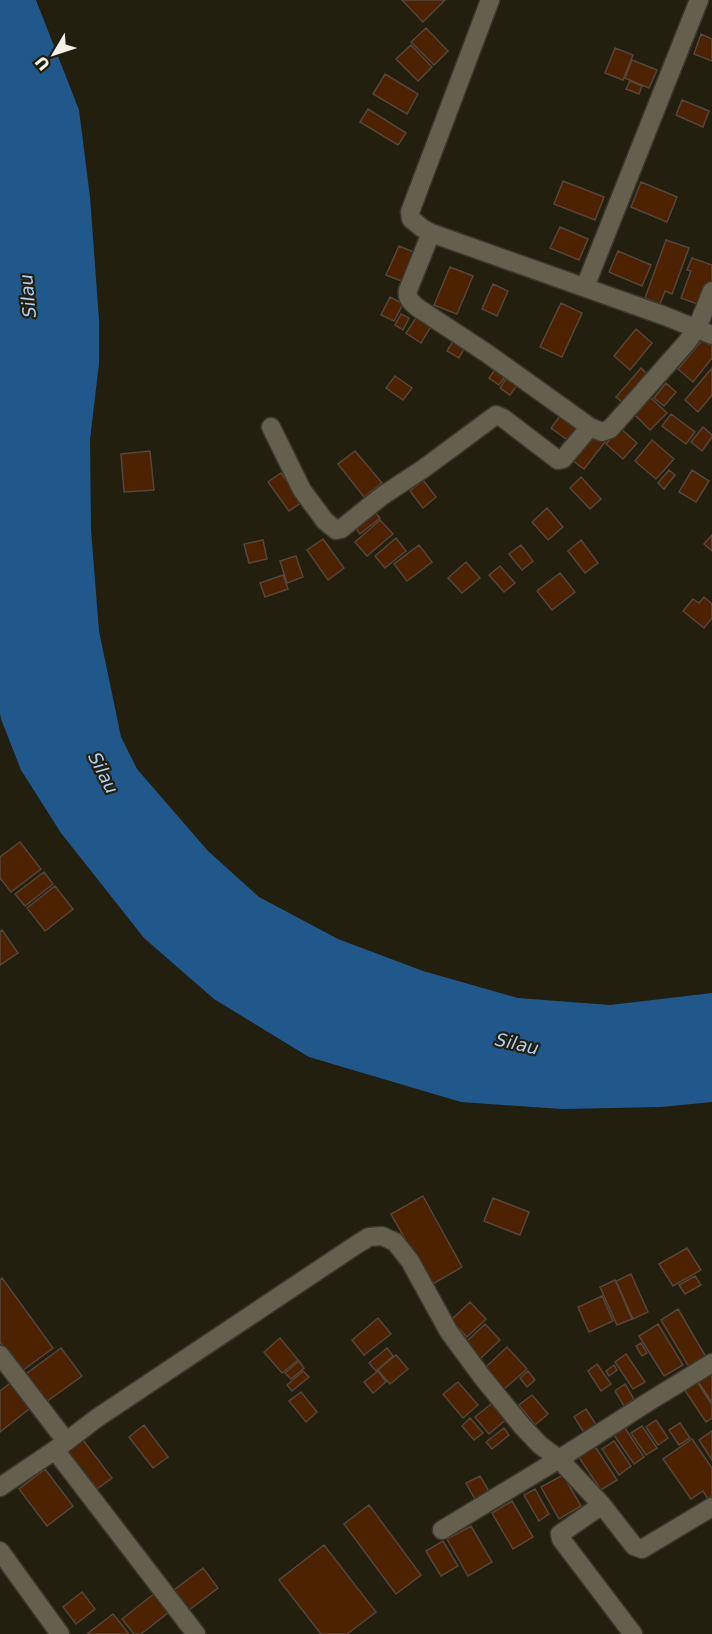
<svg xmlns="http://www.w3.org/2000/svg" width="712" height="1634" font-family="'DejaVu Sans',sans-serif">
<rect width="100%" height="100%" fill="#231f0f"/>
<path fill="#20588c" d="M0,0H36L79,110L90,197L99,320V363L90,440L91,530L99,631L121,737L137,769L208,851L259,897L338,939L423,971L518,998L610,1005L712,993V1102L661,1107L562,1109L461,1102L309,1057L214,999L144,938L61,833L21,770L1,719L0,713Z"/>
<path fill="#4c2200" stroke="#56453a" stroke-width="1.5" d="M402,0H445L423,22Z
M426,28L448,51L434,65L411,42Z
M701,34L712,39V61L694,54Z
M411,45L432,67L418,81L396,59Z
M615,48L633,55L623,80L605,73Z
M632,60L657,70L649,88L625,78Z
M385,74L418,94L407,114L373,94Z
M630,81L642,86L639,94L626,89Z
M682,100L709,111L703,127L676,115Z
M368,109L406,133L398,145L360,122Z
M563,181L604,197L595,220L554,204Z
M641,182L677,197L667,222L631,207Z
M560,227L588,239L579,260L550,248Z
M666,240L689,248L672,294L665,291L660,304L645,298Z
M399,246L416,253L404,282L386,275Z
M618,251L651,265L642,286L609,272Z
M692,258L712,265V283L703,306L681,298L691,271L687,270Z
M450,267L473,276L457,314L434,305Z
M493,284L508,291L497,316L482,309Z
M390,297L403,304L394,321L381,315Z
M561,303L582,313L562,357L540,347Z
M401,314L409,318L403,330L395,325Z
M418,315L432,325L421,343L406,333Z
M636,329L652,343L630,370L614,356Z
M455,338L466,345L459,358L447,351Z
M703,339L712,346V358L693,382L678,369Z
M497,367L507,374L499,385L489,378Z
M641,368L651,378L627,406L616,397Z
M712,368V395L698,412L685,400Z
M509,374L520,381L510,395L500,388Z
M395,376L412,388L403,400L386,388Z
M666,383L676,392L664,406L654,398Z
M648,395L667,413L650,430L632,412Z
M563,412L581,426L569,441L551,428Z
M671,414L695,432L686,444L662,426Z
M703,427L712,435V437L702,451L691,442Z
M620,428L637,443L623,459L606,444Z
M593,432L605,442L584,469L572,460Z
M652,440L674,459L656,479L635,461Z
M150,451L154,490L124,492L121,454Z
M355,451L382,483L364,497L338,464Z
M669,470L675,475L664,489L658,483Z
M692,470L709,481L696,502L679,492Z
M281,473L302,502L289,511L268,482Z
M581,477L601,499L590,509L570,488Z
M423,480L436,497L423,508L410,491Z
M370,507L380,518L360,534L351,522Z
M547,508L563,527L548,540L532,522Z
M380,520L393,534L367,556L355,542Z
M712,535V551L704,544Z
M396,538L406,551L385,568L375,556Z
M323,539L344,568L328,580L307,550Z
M263,540L267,559L249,563L244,544Z
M581,540L598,563L585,573L568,551Z
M419,545L432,562L407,581L394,564Z
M521,545L533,561L522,570L509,554Z
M296,556L303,577L287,583L280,561Z
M466,562L480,578L462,593L448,578Z
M500,566L515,583L504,592L489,575Z
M560,573L575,592L552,610L537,591Z
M283,575L288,589L265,597L260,583Z
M704,597L712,604V618L704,628L683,611L693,599L699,603Z
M20,842L41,869L11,892L0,878V857Z
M44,872L53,884L25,906L15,894Z
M55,886L73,909L45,931L27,908Z
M2,930L18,953L0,965V932Z
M423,1196L462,1267L431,1285L391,1214Z
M493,1198L529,1212L520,1235L484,1221Z
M687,1248L701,1270L673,1286L659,1264Z
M631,1274L648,1312L633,1319L616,1281Z
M695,1276L701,1285L685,1294L679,1285Z
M2,1278L53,1348L22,1371L0,1342V1280Z
M615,1280L632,1319L617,1325L600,1287Z
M602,1296L613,1321L589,1332L578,1307Z
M470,1302L486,1319L467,1337L451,1320Z
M678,1309L706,1357L689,1367L661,1320Z
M378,1318L391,1334L364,1355L352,1340Z
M485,1324L500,1340L480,1359L465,1343Z
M658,1324L683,1365L664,1376L639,1336Z
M280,1338L298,1360L282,1373L264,1352Z
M641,1343L647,1353L642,1356L636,1346Z
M507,1347L527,1369L503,1390L484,1369Z
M61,1348L82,1376L46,1402L26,1374Z
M387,1348L393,1356L376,1371L369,1363Z
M626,1354L645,1382L633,1389L615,1362Z
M396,1355L408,1369L390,1384L378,1370Z
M299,1361L304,1368L291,1379L285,1373Z
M597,1364L611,1384L601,1391L588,1371Z
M614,1365L617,1370L609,1376L606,1371Z
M303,1371L309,1377L292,1391L287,1385Z
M378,1371L386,1382L373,1393L364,1382Z
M528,1371L535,1380L527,1387L520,1378Z
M712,1371V1402L697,1380Z
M696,1380L712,1405V1418L706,1422L684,1389Z
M13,1381L33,1406L0,1432V1391Z
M458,1382L478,1405L463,1418L443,1394Z
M625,1384L634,1399L624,1406L615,1391Z
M301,1392L317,1412L306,1422L289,1401Z
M532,1395L548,1414L535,1425L519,1405Z
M496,1400L509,1417L489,1434L475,1417Z
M586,1409L599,1429L587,1437L574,1417Z
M470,1418L483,1433L474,1440L462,1426Z
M656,1420L668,1438L658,1445L646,1427Z
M680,1423L690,1438L679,1445L669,1430Z
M144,1425L168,1457L153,1468L129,1437Z
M642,1426L657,1448L646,1455L631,1433Z
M504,1428L509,1435L492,1449L486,1442Z
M625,1428L644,1457L634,1464L614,1435Z
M712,1431V1460L699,1440Z
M692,1439L712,1468V1496L708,1499L703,1491L691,1499L663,1459Z
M83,1440L112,1478L97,1489L93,1483L89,1486L64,1454Z
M614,1441L631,1466L619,1475L602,1449Z
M594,1445L617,1480L601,1490L578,1456Z
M45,1469L73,1506L47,1526L19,1489Z
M563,1475L581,1506L559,1519L541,1487Z
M480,1476L490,1493L476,1501L466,1483Z
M535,1489L549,1514L539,1521L524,1495Z
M512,1501L533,1537L513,1549L492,1513Z
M369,1505L421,1575L396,1594L344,1524Z
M471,1526L492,1562L468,1576L447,1539Z
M443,1541L458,1566L441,1576L426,1551Z
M324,1545L376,1612L347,1634H321L279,1580Z
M203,1568L218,1588L189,1610L174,1590Z
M82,1592L95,1609L76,1624L63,1607Z
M155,1593L169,1612L141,1634H134L122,1619Z
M113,1614L129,1634H87Z"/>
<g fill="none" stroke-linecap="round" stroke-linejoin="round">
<defs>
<path id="minor" d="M490,0L410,212L411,219L422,228L431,233L665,316L712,335
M431,233L408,290C406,298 412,303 418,308L485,352L590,427L602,432L610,429L627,410L687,342L697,328L712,291
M585,287L699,0
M271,427L302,490L325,521L336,530L341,529L382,496L423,469L496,415L503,418L558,460L563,459L590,427
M0,1355L66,1441
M55,1450L196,1634
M0,1487L55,1450L97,1418L356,1245L369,1237L382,1236L395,1242L410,1261L449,1332L483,1378L522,1426L540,1445L559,1459L602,1505L634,1546L642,1549L712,1507
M602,1505L560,1534L561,1539L633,1634
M442,1530L559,1459L653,1399L712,1363
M0,1551L60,1634"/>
</defs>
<use href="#minor" stroke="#3b372e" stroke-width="21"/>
<use href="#minor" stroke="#64604d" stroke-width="18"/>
</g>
<g text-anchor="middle" stroke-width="4.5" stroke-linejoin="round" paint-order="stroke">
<g font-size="18" font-style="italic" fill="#add0f5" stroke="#231f0f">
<text transform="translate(28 296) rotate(-95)" y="6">Silau</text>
<text transform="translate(103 773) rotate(63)" y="6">Silau</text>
<text transform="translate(517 1044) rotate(13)" y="6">Silau</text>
</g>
</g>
<g transform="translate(54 54) rotate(231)" stroke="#231f0f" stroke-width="4.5" paint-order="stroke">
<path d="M0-4.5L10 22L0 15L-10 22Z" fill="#f4f1e6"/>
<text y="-9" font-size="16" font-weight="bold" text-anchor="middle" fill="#f4f1e6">U</text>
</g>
</svg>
